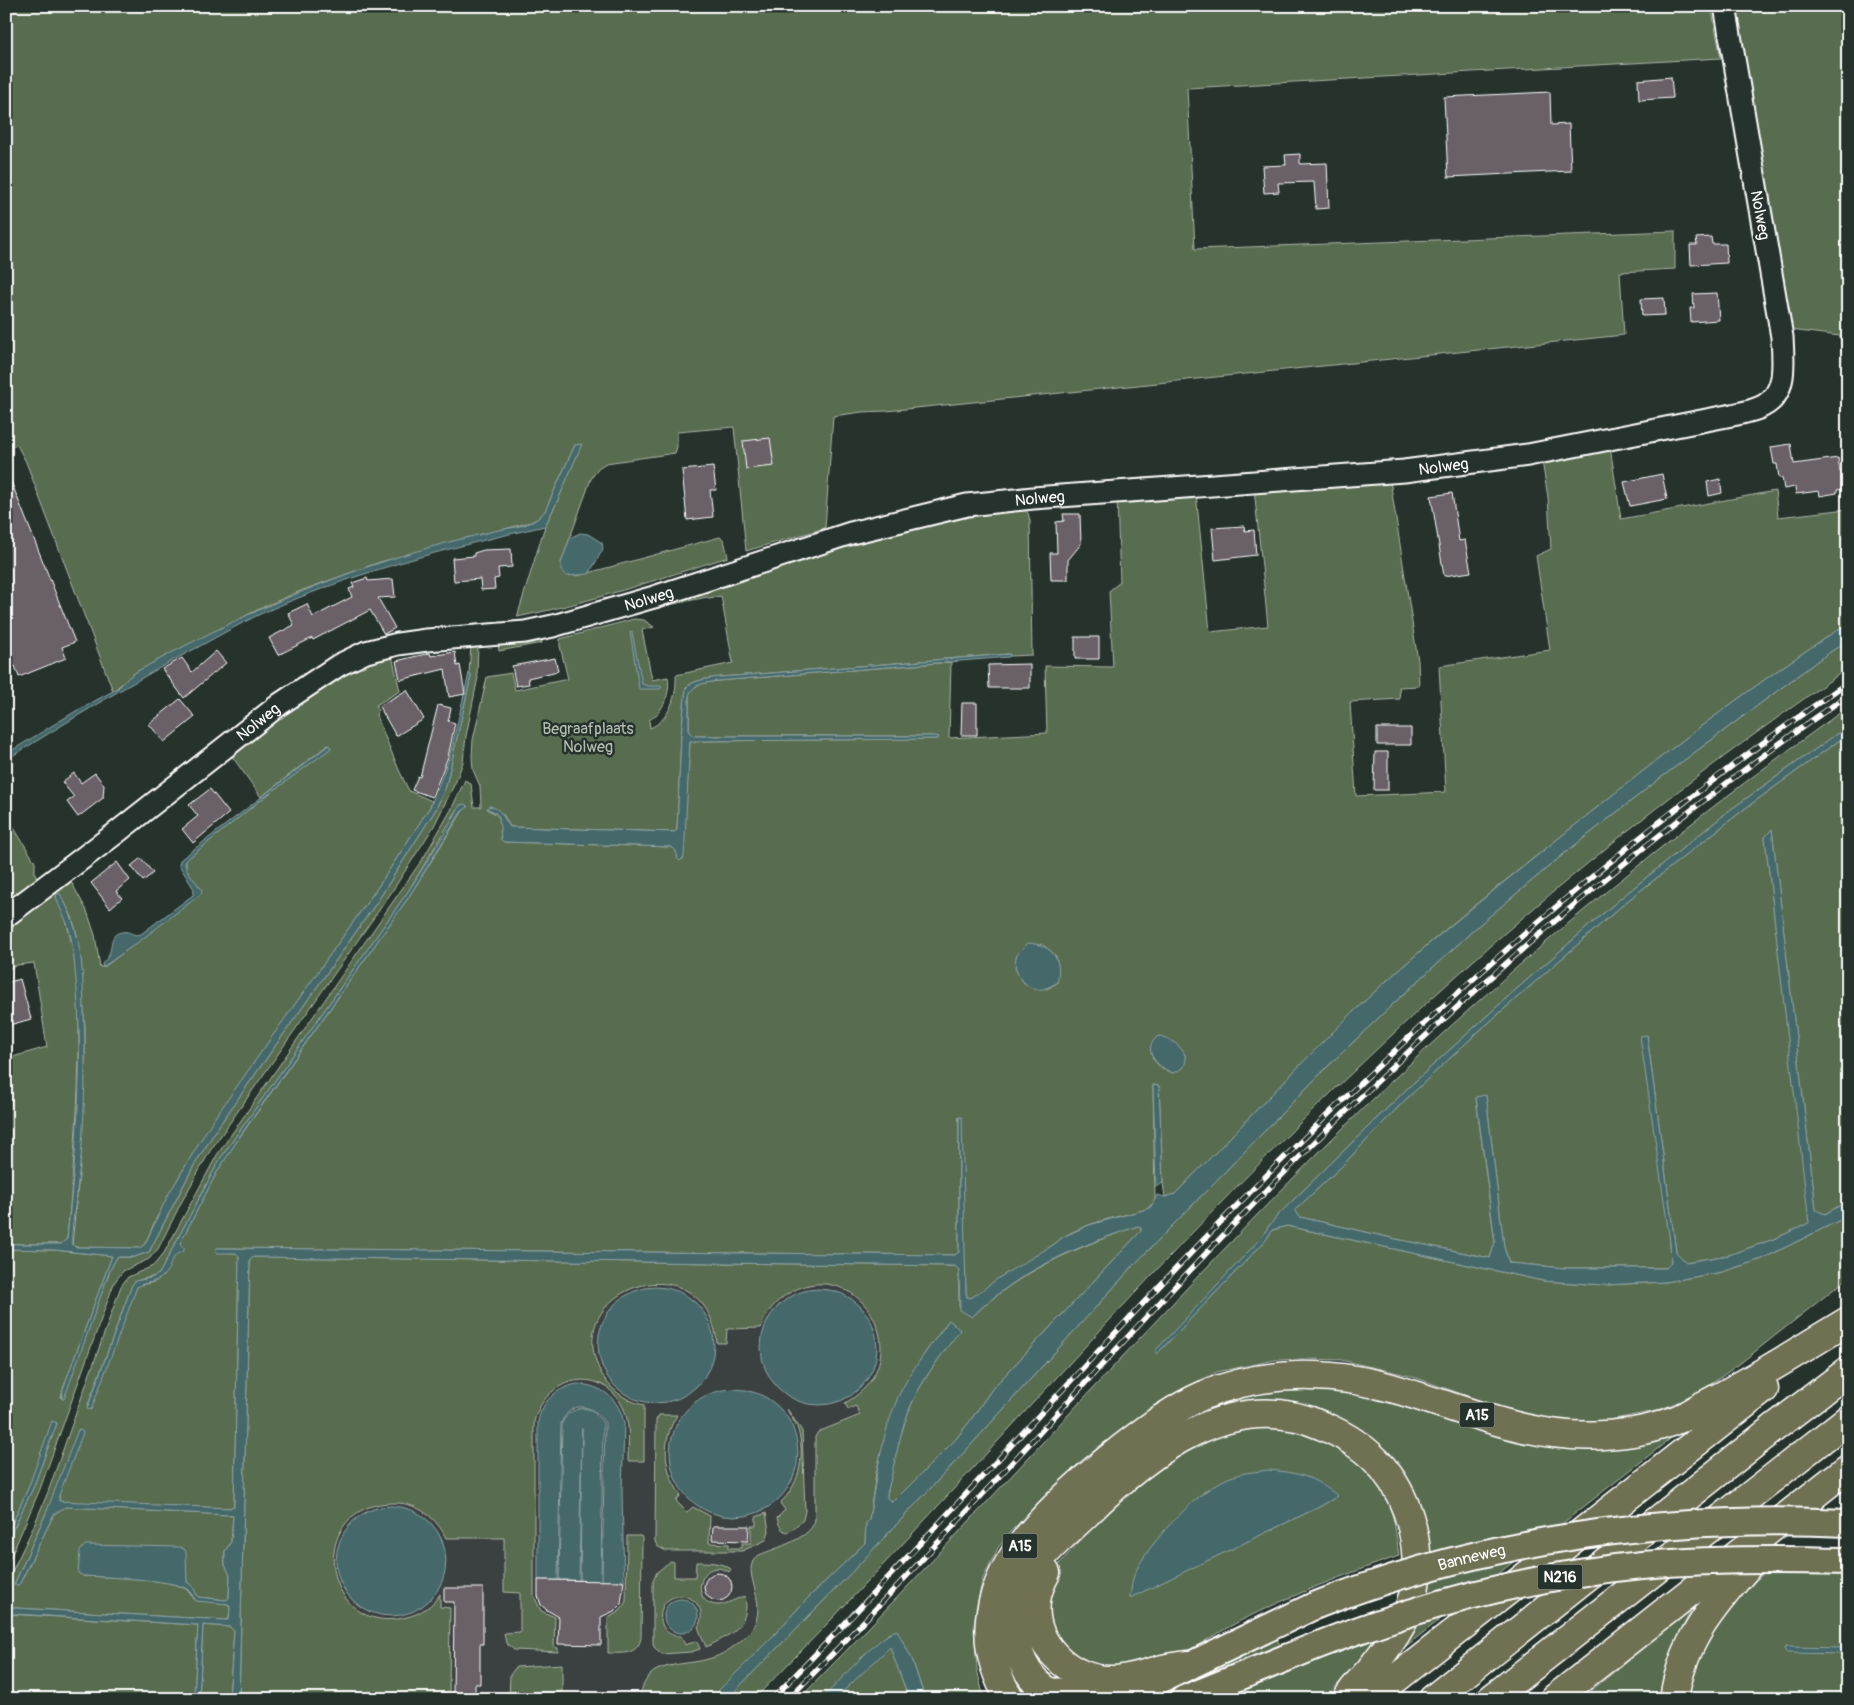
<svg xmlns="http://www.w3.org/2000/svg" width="1854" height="1705" font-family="Pangolin,sans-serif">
<rect width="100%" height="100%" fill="#26332d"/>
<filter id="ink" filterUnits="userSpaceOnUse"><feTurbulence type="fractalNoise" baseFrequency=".02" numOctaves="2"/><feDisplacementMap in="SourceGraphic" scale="10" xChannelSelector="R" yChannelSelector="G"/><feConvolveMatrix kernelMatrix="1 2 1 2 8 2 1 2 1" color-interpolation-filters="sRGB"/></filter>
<g filter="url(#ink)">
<path fill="#3a413f" d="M262,1275L931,1279L855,1521L702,1699H251Z"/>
<path fill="#586c50" stroke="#acb6a8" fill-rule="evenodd" d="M6,6H1711L1721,58L1187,88L1195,249L1675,231V269L1620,272L1624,335L886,411L862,412L833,416L825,528L746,551L734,427L677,432V447L675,453L606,463L598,468L591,479L561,563L577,576L720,537L724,540L728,557C658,579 589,603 517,617L545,526L558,500L581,445H575L545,511L537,519L531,522L380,562L303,590L263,607L136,672L113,691L26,462L17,445L6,449Z
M1732,6H1848V170L1842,172L1848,208V410L1840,336L1790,330Z
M1610,447L1621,519L1775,491L1778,517L1848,509V623C1747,688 1652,763 1559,838C1487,895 1415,952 1349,1016C1290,1074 1233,1135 1175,1194L1165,1197L1163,1183L1159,1086L1153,1085L1155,1201L1147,1209C1116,1218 1078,1223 1053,1245L971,1298L967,1297L966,1293L959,1117V1252L955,1255L217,1248L216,1252L237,1253L239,1256L234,1506L230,1508L61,1502L59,1501V1495L46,1513L14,1585L20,1583L54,1514L65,1507L230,1515L233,1516L231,1542L225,1551V1565L230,1574L229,1599L226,1600L198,1597C195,1590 187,1584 186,1579L83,1576C103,1577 173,1578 187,1590C190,1592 192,1596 194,1599L228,1604L230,1607L229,1619L227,1620L16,1608L11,1606L6,1599V1584L33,1528L48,1492L121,1286L128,1277L153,1266L164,1253L217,1155L424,857L451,810L465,780L471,784L474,807H481L480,786L473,770L472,756L473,740L487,677L511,673L515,690L568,679L560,646V639L634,619L644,620L654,627L642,630L652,680L668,677C671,692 663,713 649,720L650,728C670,720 677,695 676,675L733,663L721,596L709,598L707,597L664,606L663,604L934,518L1022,506L1028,513L1030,521L1032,655L1010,656L1008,654L734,676C721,677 694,678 686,688L681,735L677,830L674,832L510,827L503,814L488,810C504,816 502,827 504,842L672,847L676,851L678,859H683L690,741L938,739L935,736H693L689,732V696C692,683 707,683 717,681L951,662L949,738L1047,733L1045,666L1113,667L1109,591L1120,582L1117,499L1196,493L1210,632L1268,626L1254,488L1390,480L1418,661L1419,686L1399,687L1400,699L1350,702L1356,796L1446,792L1439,666L1550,650L1536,556L1551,549L1548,497L1542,461ZM464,809L408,898L232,1148L217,1172L180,1243L181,1246L184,1248C181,1253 178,1251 175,1255C168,1263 166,1274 156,1281C151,1284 143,1283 137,1287L87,1408L132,1285C138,1277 151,1279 159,1274L220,1159L409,890L457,810ZM1042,944L1056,956L1057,983L1047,989L1024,983L1015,969L1017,955ZM1185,1055L1184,1067L1173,1073L1162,1069L1152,1058Z
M541,635L542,643L499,651L498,644Z
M1848,640V668C1757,731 1667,797 1582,868C1484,948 1391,1034 1301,1122C1112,1308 941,1511 754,1699H727L852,1572L970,1446L1133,1266L1324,1070L1392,1005L1479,925L1565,853L1663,776L1820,659Z
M478,644L477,675L478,677L466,736L463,762L456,781L434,826L391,893L210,1151L181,1203L158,1249L149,1259L123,1271L114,1283L40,1489L6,1568V1544L33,1488L57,1423L6,1538V1249L54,1250L112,1256L63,1389L61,1397L63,1399L110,1270L117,1257H134L149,1252L193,1167L218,1127L377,902L436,809L446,786L471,676L469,673L471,646Z
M391,651L400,691L376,705L378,709L376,715L399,770L409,791L432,801L430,807L380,884L212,1123L180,1175L156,1219L145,1244L140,1248L75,1247L72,1245L81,1155L85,1056V1028L81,962L77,935L72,917L63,899L56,896C60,906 66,917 68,928C78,964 79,1004 79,1041C79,1108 73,1173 67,1239L61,1244H6V1059L47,1047L34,963L17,965L6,971V923L69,878L87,911L95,935L100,967H104L201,894L186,868V860L262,799L331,748L328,745L261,797L229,752L303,694Z
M1848,707V726L1730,810L1621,898L1512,993L1409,1087L1278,1215L1268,1227L1262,1237L1157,1354L1266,1240L1272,1230L1287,1226L1543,1281L1604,1285L1665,1282L1722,1272L1762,1259L1848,1216V1278L1738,1365L1695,1395L1656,1411L1609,1420L1582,1422L1554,1420L1496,1406L1411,1376L1341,1360L1307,1359L1275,1360L1217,1372L1154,1405L1082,1460L1009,1533L998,1548L983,1578L976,1609L974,1627L977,1669L984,1699H925L912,1659L889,1633L822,1699H799C980,1516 1148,1322 1330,1141C1490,982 1664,838 1848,707Z
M1848,734V1201L1825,1214L1816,1211L1772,830L1765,837L1810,1223L1774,1239L1729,1255L1686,1262L1676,1252L1647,1035L1670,1242L1671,1263L1666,1268H1565L1509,1263L1504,1247L1486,1096L1476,1098L1495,1243L1490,1258L1396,1239L1300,1217L1295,1210L1342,1166L1402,1103L1478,1032L1626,902L1747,807Z
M6,815L35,862V873L38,882L6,906Z
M1138,1226L1141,1227V1231L992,1389L970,1421L956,1439L896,1499L891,1501L886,1498L887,1494C894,1463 900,1429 913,1401C925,1375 943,1353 960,1330L949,1320L925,1353L899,1396L886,1434L876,1473L869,1520L866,1523L865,1543L804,1602L773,1636L710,1699H639C641,1691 644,1681 650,1675C661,1663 693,1664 708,1659C722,1656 734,1647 744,1638C779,1607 734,1571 759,1555C776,1548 813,1538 815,1519V1437L818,1432L860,1415L856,1406L848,1409L845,1403C924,1359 858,1252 789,1293C776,1301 765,1313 761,1328L727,1329L726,1343H717C706,1239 559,1286 600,1371C609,1389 625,1401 644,1405V1461H628C628,1443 631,1421 622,1405C599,1363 544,1378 534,1422V1596L541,1611L555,1617L554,1647L558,1648V1652L514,1650L506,1643L504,1633L520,1632V1593L504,1592V1538H446C437,1518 417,1503 396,1503C302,1501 321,1640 407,1617C420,1614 434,1605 440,1594V1607L450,1608L449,1699H239L250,1259L254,1257L955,1266L959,1270V1307L972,1317C1018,1271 1078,1247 1138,1226Z
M1325,1382L1494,1428L1693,1421L1396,1654L1414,1621L1396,1477L1267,1406L1076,1511L1041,1529L1204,1403Z
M787,1409L802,1431L805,1511L803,1520L789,1532C781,1532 779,1525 777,1518L785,1510L780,1503C798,1487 805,1459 799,1434C798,1426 790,1417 787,1409Z
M659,1415H677C661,1441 663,1471 681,1495L676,1501L687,1512L693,1507L710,1516L709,1543L729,1544V1548H742V1543H751V1526H756V1517L766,1513L769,1531L766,1540L742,1551H666L657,1546L655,1541L656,1420Z
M1247,1428C1261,1429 1276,1428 1289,1430C1319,1437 1367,1462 1382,1489C1394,1510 1396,1533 1399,1556C1345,1574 1292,1595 1240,1621C1211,1636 1183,1657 1151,1666C1134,1670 1109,1669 1090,1670L1052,1638L1044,1612L1054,1573L1059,1564L1121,1496L1170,1459L1212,1438ZM1207,1489L1338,1496L1319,1507L1130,1597L1146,1554L1180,1515Z
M627,1536H641L642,1538L641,1638C637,1656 622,1653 608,1653V1618L620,1611L626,1601Z
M671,1561L674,1562V1577H695L696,1562C708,1562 721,1562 731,1569L729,1572C699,1554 688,1606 719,1605C724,1605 738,1598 745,1596C751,1626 729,1636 706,1647L698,1627C702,1619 703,1612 697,1604C693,1599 687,1596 680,1596C653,1597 655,1638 681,1636L685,1645L697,1641L700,1649L691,1652L662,1654L654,1647L653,1643V1581L657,1572Z
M1764,1573L1848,1575V1699H1687C1696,1645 1725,1609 1764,1573Z
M1693,1607C1677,1635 1668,1667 1663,1699H1581Z
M8,1614L198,1625L194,1699H6V1615Z
M203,1625L230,1627L234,1631L229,1699H199Z
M1275,1635L1282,1649L1161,1699H1150Z
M1378,1638L1352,1669L1324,1699H1214L1298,1666Z
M890,1646L909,1699H835Z
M562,1664V1692H533L532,1699H509L510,1675L516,1667Z"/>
<path fill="#44686a" stroke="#8fa4a6" d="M582,444L558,500L545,526C446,548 348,574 256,616C238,625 220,635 202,645C135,680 70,720 6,760V754L76,711L117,689L129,677L136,672C237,616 341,570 453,541C467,538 480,534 494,531C507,528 526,527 537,519C540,517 543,513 545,511L575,445Z
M580,533L588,534L602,543L603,549L589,574L567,576L561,571V563L570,538Z
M1848,623V640L1820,659L1663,776L1565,853L1479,925L1392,1005L1324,1070L1133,1266L970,1446L852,1572L727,1699H710L773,1636L804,1602L865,1543L866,1523L869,1520C876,1479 881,1436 898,1397C909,1372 933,1343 949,1320L960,1330C944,1352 925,1375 913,1401C900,1429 895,1463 887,1494V1498L891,1501L896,1499L956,1439L970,1421L992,1389L1141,1231V1227L1138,1226C1078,1246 1017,1271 972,1317L960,1310L959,1270L955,1266L254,1257L250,1260L239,1699H229L234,1631L230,1627L203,1625L199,1699H194L198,1625L15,1614L6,1615V1598L10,1600L11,1606L16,1608L227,1620L229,1619L230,1607L228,1604L196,1601C193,1597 191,1592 187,1589C172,1579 104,1577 83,1576L78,1573L80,1551L85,1545L180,1547L185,1550L186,1553L187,1582L193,1587L198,1597L226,1600L229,1598L230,1575L225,1565V1551L231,1542L233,1516L230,1515L65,1507L54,1514L20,1583L18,1585H14L46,1513L78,1430L82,1431L83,1433L59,1495V1501L230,1508L234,1506L239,1256L236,1253H216L215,1251L217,1248L955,1255L959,1252V1117H962L966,1293L967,1297L971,1298L1000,1277L1053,1245L1063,1237L1089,1225L1147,1209L1151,1207L1157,1195L1165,1197L1175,1194C1233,1135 1290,1074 1349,1016C1415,952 1488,895 1559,838C1652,763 1747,688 1848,623Z
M630,631L632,632L642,684L648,686H660L662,687L660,689H639Z
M1010,654L1009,657L717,681C707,683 692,683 689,696V732L693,736H935L939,737L938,739L690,741L684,857L680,861L678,859L676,851L672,847L504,842L501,840L499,817L495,812L487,809L489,806C502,808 503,818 510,827L674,832L677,830L681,735L686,688C694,678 721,677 734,676Z
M469,673L471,674V676L446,786L436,809L377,902L218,1127L193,1167L149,1252L134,1257H117L110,1270L64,1399H62L63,1389L112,1256L54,1250L6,1249V1244H61L67,1239C76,1150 85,1059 75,970C74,956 72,939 68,926C64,915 57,904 56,894H60C82,929 83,971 84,1012C86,1060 85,1109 81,1157C79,1176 76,1195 74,1214C73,1224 71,1235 72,1244L75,1247L140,1248L145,1244L167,1197L211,1123L380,884L430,807L449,759Z
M1848,726V734L1747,807L1626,902L1478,1032L1402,1103L1342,1166L1295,1210L1300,1217L1396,1239L1490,1258L1495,1242L1476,1097L1486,1095L1504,1247L1509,1263L1565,1268H1666L1671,1263L1670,1242L1640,1036L1647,1035L1676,1252L1686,1262L1729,1255L1774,1239L1809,1223L1765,837L1772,829L1816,1210L1825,1214L1848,1201V1216L1762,1259L1722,1272L1665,1282L1604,1285L1543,1281L1287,1226L1272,1230L1266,1240L1157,1354L1155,1351L1262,1237L1268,1227L1278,1215L1409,1087L1512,993L1621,898L1730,810Z
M329,745L331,748L330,749L262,799L186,860L185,864L188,872L202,890L201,894L137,943L103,967L102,964C104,961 108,958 109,954C113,945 109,934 122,932C130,930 133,937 141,934L193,895L194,889L179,865L180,860Z
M465,804L468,807L461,812L408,898L242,1133L217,1172L180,1243L181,1246L184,1248V1251C169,1256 173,1265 164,1275C157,1284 145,1281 137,1287L91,1410L87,1409L132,1285L135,1281L151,1278L159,1274L220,1159L409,890L448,828L460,805Z
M1028,943C1052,945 1063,958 1057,983C1050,986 1043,991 1035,989C1022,985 1011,969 1017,955C1019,951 1025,947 1028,943Z
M1158,1036C1177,1038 1201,1063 1173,1073C1158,1067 1140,1051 1158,1036Z
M1153,1085L1159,1086L1163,1183L1156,1187Z
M598 1345a58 58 0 1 1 116 0a58 58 0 1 1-116 0Z
M761 1347a58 58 0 1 1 116 0a58 58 0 1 1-116 0Z
M577,1384C602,1385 620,1399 624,1424L622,1492L624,1581H602L605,1423C591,1403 572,1400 561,1423L558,1580H538V1422C542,1401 556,1388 577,1384Z
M670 1453a64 64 0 1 1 128 0a64 64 0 1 1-128 0Z
M583,1408L592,1410L603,1423L601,1581H580L582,1428L579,1580H559L562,1423C567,1413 572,1410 583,1408Z
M52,1421L57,1423L33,1488L6,1544V1538L29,1486Z
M1268,1470C1300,1473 1312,1476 1338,1496L1319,1507L1130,1598C1131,1590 1132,1582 1134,1575C1146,1545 1203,1484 1234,1476C1245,1472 1257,1472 1268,1470Z
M336 1561a55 55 0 1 1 110 0a55 55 0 1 1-110 0Z
M664 1616a17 17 0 1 1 34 0a17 17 0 1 1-34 0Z
M897,1630L912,1659L925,1699H909L890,1647L835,1699H822C838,1683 878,1636 897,1630Z
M1787,1647L1848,1648V1654L1786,1653L1784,1648Z"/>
<path fill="#696168" stroke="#fff" d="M1671,77L1673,98L1639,100L1638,80Z
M1550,92L1551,125L1569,124L1571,171L1448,177L1444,97Z
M1300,154V164L1327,163L1329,208L1316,209L1314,182L1278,183L1279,192L1264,193L1262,166L1286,165L1285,155Z
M1711,237L1712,244H1726L1727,263L1691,265L1690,245H1697L1696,238Z
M1717,293L1719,320L1691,322L1690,308H1694L1693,294Z
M1664,298L1665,315L1642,316L1641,299Z
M770,438L774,466L746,469L743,441Z
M1791,444L1794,464L1838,458L1840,472L1848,471V488L1837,490V493L1820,496L1819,491L1796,494L1795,487L1784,489L1782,478H1779L1777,464H1774L1771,447Z
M713,467L716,490H710L713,517L687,520L682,470Z
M6,469L75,642L62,647L66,658L19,677L15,666L6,669Z
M1662,474L1667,499L1630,506L1624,482Z
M1720,479L1722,493L1709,496L1707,482Z
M1452,493L1459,541L1465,540L1471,572L1444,576L1431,496Z
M1063,514H1080L1081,544L1068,560V580H1051L1050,553H1057L1056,522L1064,521Z
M1244,526L1245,531L1254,530L1256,555L1215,560L1212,528Z
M511,549L512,567L498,568L499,578L494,579L495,589L481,590L480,579L454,581L452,558L474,556V553L484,550Z
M367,578L368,581L393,579L395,597L378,598L395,628L384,634L370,610L313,640L312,638L278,655L269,638L294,625L288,613L307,604L313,617L352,597L349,589L354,587L352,583Z
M1075,637H1099V659H1075Z
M216,651L226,663L184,698L162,669L182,658L192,672Z
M455,652L457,666L460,665L465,694L449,697L445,669L400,680L396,661L430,653L431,656Z
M555,658L558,671L528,678L529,684L516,686L512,666Z
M1030,664V688H989L988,665Z
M407,690L424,719L396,736L379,706Z
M180,699L195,717L164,742L149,724Z
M962,703H977V735H961Z
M438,705L451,708L448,721L455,723L448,757L432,797L412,790L418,776L420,777Z
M1377,728H1411V745H1377Z
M1375,752H1388V790H1374Z
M74,773L81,783L95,773L104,785L103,798L78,817L67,802L74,797L62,782Z
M210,789L229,813L193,843L182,829L198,816L189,805Z
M141,858L153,873L143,881L131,866Z
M117,862L130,880L116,891L122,898L110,908L91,883Z
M20,979L31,1019L6,1026V983Z
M713,1526H749L748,1541L712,1540Z
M704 1587a14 14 0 1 1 28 0a14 14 0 1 1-28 0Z
M538,1580L624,1581L621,1604L614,1611L601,1617V1645L558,1644L559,1617L547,1610L541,1605L538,1596Z
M444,1588H483V1644H480V1684H475V1699H453L454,1602H444Z"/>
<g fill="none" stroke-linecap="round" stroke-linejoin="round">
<defs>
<g id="minor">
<path id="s1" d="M6,916L116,833L280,704L339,665L366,652L398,644L427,640L525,632L553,626L654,597L851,533L967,505L1033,498L1404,471L1528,455L1732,415C1742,413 1754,411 1763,406C1788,393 1783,361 1782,337L1725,6"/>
</g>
<path id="major" d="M1035,1699C1049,1689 1067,1689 1081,1699
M1120,1699L1314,1606
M1184,1699L1286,1658"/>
<path id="highway" d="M1046,1573C1041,1582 1037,1592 1036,1602C1031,1644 1071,1681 1111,1680C1128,1680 1143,1674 1159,1670C1169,1667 1179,1666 1189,1665
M1049,1692C1014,1670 1005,1618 1025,1582C1038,1556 1064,1535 1085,1515C1146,1454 1232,1385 1323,1426C1347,1436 1366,1448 1383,1468C1411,1502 1423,1552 1413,1596C1406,1623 1387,1648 1370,1670C1362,1679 1353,1688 1347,1699
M1010,1699C974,1641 988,1583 1030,1534C1057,1502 1089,1474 1122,1448C1148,1428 1174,1408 1204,1395C1267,1369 1338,1371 1402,1391C1467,1411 1534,1440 1603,1435C1628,1434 1655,1429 1678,1419C1686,1416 1694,1410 1702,1406C1752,1381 1800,1350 1848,1321
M1370,1699L1764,1389
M1433,1699L1775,1427L1848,1371
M1491,1699L1848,1419
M1554,1699L1848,1468
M1674,1699C1683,1635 1720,1599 1760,1552"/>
</defs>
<use href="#minor" stroke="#fff" stroke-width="25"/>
<use href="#major" stroke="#fff" stroke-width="30"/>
<use href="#highway" stroke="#fff" stroke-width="31"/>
<use href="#minor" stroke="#26332d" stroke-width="21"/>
<use href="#major" stroke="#706f52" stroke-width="26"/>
<use href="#highway" stroke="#706f52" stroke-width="28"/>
<defs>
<path id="rail" d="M772,1699C950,1518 1115,1325 1295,1147C1466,977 1649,820 1848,682
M788,1699C973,1513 1142,1312 1329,1128C1490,970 1662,824 1848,695"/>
</defs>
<use href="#rail" stroke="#fff" stroke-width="5.5"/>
<use href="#rail" stroke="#26332d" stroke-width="4" stroke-dasharray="11" stroke-linecap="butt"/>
<defs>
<g id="major-bridge">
<path id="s2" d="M1314,1606C1482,1539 1668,1514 1848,1523"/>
<path d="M1286,1658C1399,1611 1519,1577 1642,1565C1710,1559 1778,1559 1846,1561"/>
</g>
</defs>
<use href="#major-bridge" stroke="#fff" stroke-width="30" stroke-linecap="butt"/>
<use href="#major-bridge" stroke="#706f52" stroke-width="26"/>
</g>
</g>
<g text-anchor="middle" stroke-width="5" stroke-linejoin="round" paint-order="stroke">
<g fill="#26332d" stroke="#bec2c0" stroke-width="1">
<rect x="1459.5" y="1402.5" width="35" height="25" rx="4"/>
<rect x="1002.5" y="1533.5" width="35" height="25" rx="4"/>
<rect x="1537.5" y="1564.5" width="45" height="25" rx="4"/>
</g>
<g font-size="15" font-weight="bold" fill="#fff">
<text x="1477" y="1420">A15</text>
<text x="1020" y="1551">A15</text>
<text x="1560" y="1582">N216</text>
</g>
<g font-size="16" fill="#fff" stroke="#26332d">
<text transform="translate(1761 215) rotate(80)" y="6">Nolweg</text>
<text dy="6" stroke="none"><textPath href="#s1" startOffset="1546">Nolweg</textPath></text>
<text dy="6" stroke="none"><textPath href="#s1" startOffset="1141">Nolweg</textPath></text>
<text dy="6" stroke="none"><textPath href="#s1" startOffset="736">Nolweg</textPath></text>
<text dy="6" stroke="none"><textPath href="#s1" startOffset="318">Nolweg</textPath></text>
<text dy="6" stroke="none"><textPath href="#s2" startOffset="165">Banneweg</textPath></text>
</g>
<g font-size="16" fill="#b4bdb0" stroke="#26332d">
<text x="588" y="734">Begraafplaats<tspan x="588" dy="18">Nolweg</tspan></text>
</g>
</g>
<rect width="1854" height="1705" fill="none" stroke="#26332d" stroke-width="25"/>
<rect x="12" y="12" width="1829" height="1680" fill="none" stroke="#fff" stroke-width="2" filter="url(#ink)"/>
</svg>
